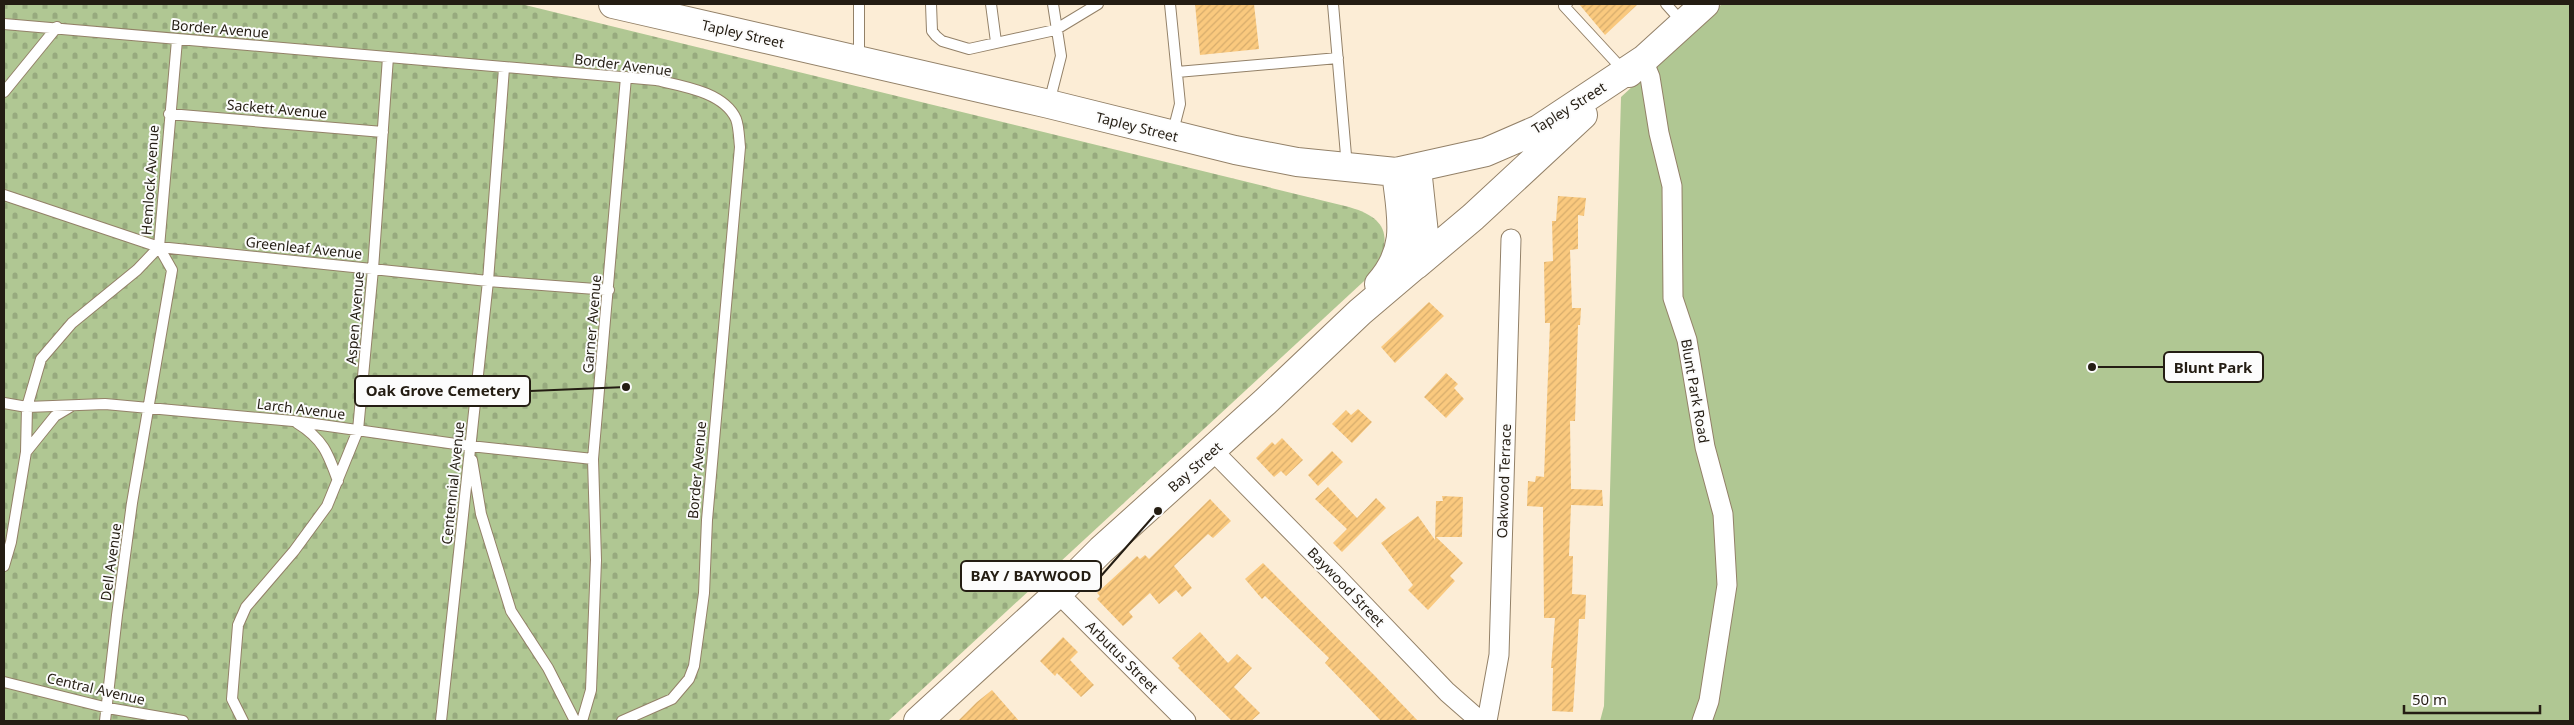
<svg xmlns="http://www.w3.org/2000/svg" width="2574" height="725" font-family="'Noto Sans',sans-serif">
<defs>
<pattern id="cemetery-stones" width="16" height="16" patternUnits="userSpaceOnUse" patternTransform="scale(1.25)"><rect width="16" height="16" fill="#b0c793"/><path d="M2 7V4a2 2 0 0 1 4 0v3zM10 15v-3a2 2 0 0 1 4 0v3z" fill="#97aa7e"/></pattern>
<pattern id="building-hatch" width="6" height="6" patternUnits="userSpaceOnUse" patternTransform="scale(1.25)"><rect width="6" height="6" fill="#fac97e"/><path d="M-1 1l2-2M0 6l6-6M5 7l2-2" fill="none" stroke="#d6ac6c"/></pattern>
</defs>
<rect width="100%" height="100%" fill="#fcedd6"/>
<path fill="url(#cemetery-stones)" d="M4,4H521L1349,207C1387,218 1392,236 1376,270L888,721H4Z"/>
<path fill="#b0c793" d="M1722,4H2570V721H1600L1604,706L1621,97Z"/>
<path fill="url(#building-hatch)" d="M1195,4H1254L1259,49L1200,55Z
M1579,4H1638L1605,35Z
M1558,196L1586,198L1584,216L1578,215V249L1570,250L1572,308H1581L1580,325H1578L1575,421H1570L1571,489L1602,490L1603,506L1571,505L1569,556H1573L1572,594L1586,595L1585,619H1579L1573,712L1552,711L1553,668H1551L1555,618H1544L1543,507L1527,506L1528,481L1535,482L1536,476L1544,477L1550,323H1545L1544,262L1553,261L1552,221H1556Z
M1429,302L1444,316L1395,363L1381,347Z
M1446,373L1458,384L1454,388L1464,399L1446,418L1424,397Z
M1358,409L1372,422L1352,443L1332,424L1346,410L1351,415Z
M1282,438L1303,460L1286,476L1281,471L1274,477L1256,458L1272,442L1275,445Z
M1332,451L1343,462L1318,486L1308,475Z
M1328,487L1357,518L1376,498L1386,508L1342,552L1333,543L1347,529L1315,499Z
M1442,496L1463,497L1462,537H1436L1463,563L1450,576L1455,581L1428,610L1408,590L1413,585L1381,543L1418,516L1435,540L1436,501H1443Z
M1210,499L1231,521L1213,538L1208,534L1174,566L1192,588L1182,597L1176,590L1159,604L1150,593L1129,612L1133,617L1123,626L1097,599L1100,596L1097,593L1137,556L1140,559L1145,555L1149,559Z
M1263,563L1375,676L1418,721H1381L1325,663L1329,658L1265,596L1262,599L1245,579Z
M1200,632L1228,663L1237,654L1252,668L1234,687L1260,713L1251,721H1232L1178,668L1180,666L1172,658Z
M1063,637L1078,652L1070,660L1094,685L1081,697L1057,673L1055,676L1040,661Z
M992,690L1019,721H958L977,702Z"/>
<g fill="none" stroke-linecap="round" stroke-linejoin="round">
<defs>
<path id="service" d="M931,4L932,31L936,36L942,41L969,49L1055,30L1098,4
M991,4L996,42
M1170,4L1180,104L1172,135
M1333,4L1347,167
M1567,4L1564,6L1624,71
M1666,4L1683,23
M4,24L656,80C682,86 724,92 736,119C739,127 739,138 740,147L707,520L704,593L694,666L689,679L672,699L622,721
M859,58V4
M1177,72L1338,58
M4,92L57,27
M1049,103L1061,56L1053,4
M169,114L383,132
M4,195L159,247L488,281L609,290
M4,403L27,407L105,404L293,421L470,446L593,459
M297,423C323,439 328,453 338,481
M26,452L55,416L70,407
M472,460L481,514L511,611L548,668L575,721
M4,566L11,542L26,452L27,407L41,359L72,323L137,270L159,247
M4,682L108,708L183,721
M105,721L117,615L132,503L172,270L159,247L177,40
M243,721L232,699L238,625L246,607L294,551L327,506L358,430L373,269L388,57
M441,721L488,281L504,68
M582,721L591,690L596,560L593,459L626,77"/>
<path id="minor" d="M1643,60L1650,77L1659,133L1672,186L1673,298L1687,340L1705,447L1723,514L1727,585L1709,701L1702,721
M1213,451L1334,574L1447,692L1480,721
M1058,593L1186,721
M1487,721L1499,655L1511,239"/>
<path id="secondary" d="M613,4L1049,104L1235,150L1297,162L1396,172L1486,152L1539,129L1643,60
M1629,73L1705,4
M1416,265L1473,217L1583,115
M1379,284C1411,248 1401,216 1396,172
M918,721L1058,593L1101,550L1265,402L1360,312L1413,267L1425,243L1417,168"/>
</defs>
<use href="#service" stroke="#938168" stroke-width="12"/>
<use href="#minor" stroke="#938168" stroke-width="21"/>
<use href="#secondary" stroke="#938168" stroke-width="30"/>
<use href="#service" stroke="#fff" stroke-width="10"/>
<use href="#minor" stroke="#fff" stroke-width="19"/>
<use href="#secondary" stroke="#fff" stroke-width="28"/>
</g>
<g text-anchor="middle" stroke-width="4" stroke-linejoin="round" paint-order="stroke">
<g font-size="14" fill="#241d13" stroke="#fcfcfc">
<text transform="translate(220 29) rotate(5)" y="5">Border Avenue</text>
<text transform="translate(743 34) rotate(13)" y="5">Tapley Street</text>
<text transform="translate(623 65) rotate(7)" y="5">Border Avenue</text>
<text transform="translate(1569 108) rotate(-32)" y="5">Tapley Street</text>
<text transform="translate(277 109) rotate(5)" y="5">Sackett Avenue</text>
<text transform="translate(1137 127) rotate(14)" y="5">Tapley Street</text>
<text transform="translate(150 180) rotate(-86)" y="5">Hemlock Avenue</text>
<text transform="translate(304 248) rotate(6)" y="5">Greenleaf Avenue</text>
<text transform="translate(355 318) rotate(-85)" y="5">Aspen Avenue</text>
<text transform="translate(592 324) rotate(-85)" y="5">Garner Avenue</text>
<text transform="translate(1695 391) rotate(80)" y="5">Blunt Park Road</text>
<text transform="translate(301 409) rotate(7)" y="5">Larch Avenue</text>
<text transform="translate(1195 467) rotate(-42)" y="5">Bay Street</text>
<text transform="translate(697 470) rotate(-85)" y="5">Border Avenue</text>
<text transform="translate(1504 481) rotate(-88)" y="5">Oakwood Terrace</text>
<text transform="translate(453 483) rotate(-84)" y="5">Centennial Avenue</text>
<text transform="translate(111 562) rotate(-82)" y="5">Dell Avenue</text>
<text transform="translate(1346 587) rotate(46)" y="5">Baywood Street</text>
<text transform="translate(1122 657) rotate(45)" y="5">Arbutus Street</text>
<text transform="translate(96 689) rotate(13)" y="5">Central Avenue</text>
</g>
</g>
<path fill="none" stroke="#241d13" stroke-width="2" d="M2092 367L2164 367M626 387L530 391M1158 511L1101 576"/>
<g fill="#241d13" stroke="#fcfcfc" stroke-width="2">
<circle cx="2092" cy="367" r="5"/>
<circle cx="626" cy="387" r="5"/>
<circle cx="1158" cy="511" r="5"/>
</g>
<g fill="#fcfcfc" stroke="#241d13" stroke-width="2">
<rect x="2164" y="352" width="99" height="30" rx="5"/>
<rect x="355" y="376" width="175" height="30" rx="5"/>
<rect x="961" y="561" width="140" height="30" rx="5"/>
</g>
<g font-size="15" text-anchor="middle" font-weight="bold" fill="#241d13">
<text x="2213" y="373">Blunt Park</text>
<text x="443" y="396">Oak Grove Cemetery</text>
<text x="1031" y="581">BAY / BAYWOOD</text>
</g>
<rect width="2574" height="725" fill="none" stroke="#241d13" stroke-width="10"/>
<path d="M2404 705v8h136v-8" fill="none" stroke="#241d13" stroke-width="2.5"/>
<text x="2412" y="705" font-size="15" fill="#241d13" stroke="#fcfcfc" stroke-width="4" paint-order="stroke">50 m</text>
</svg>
